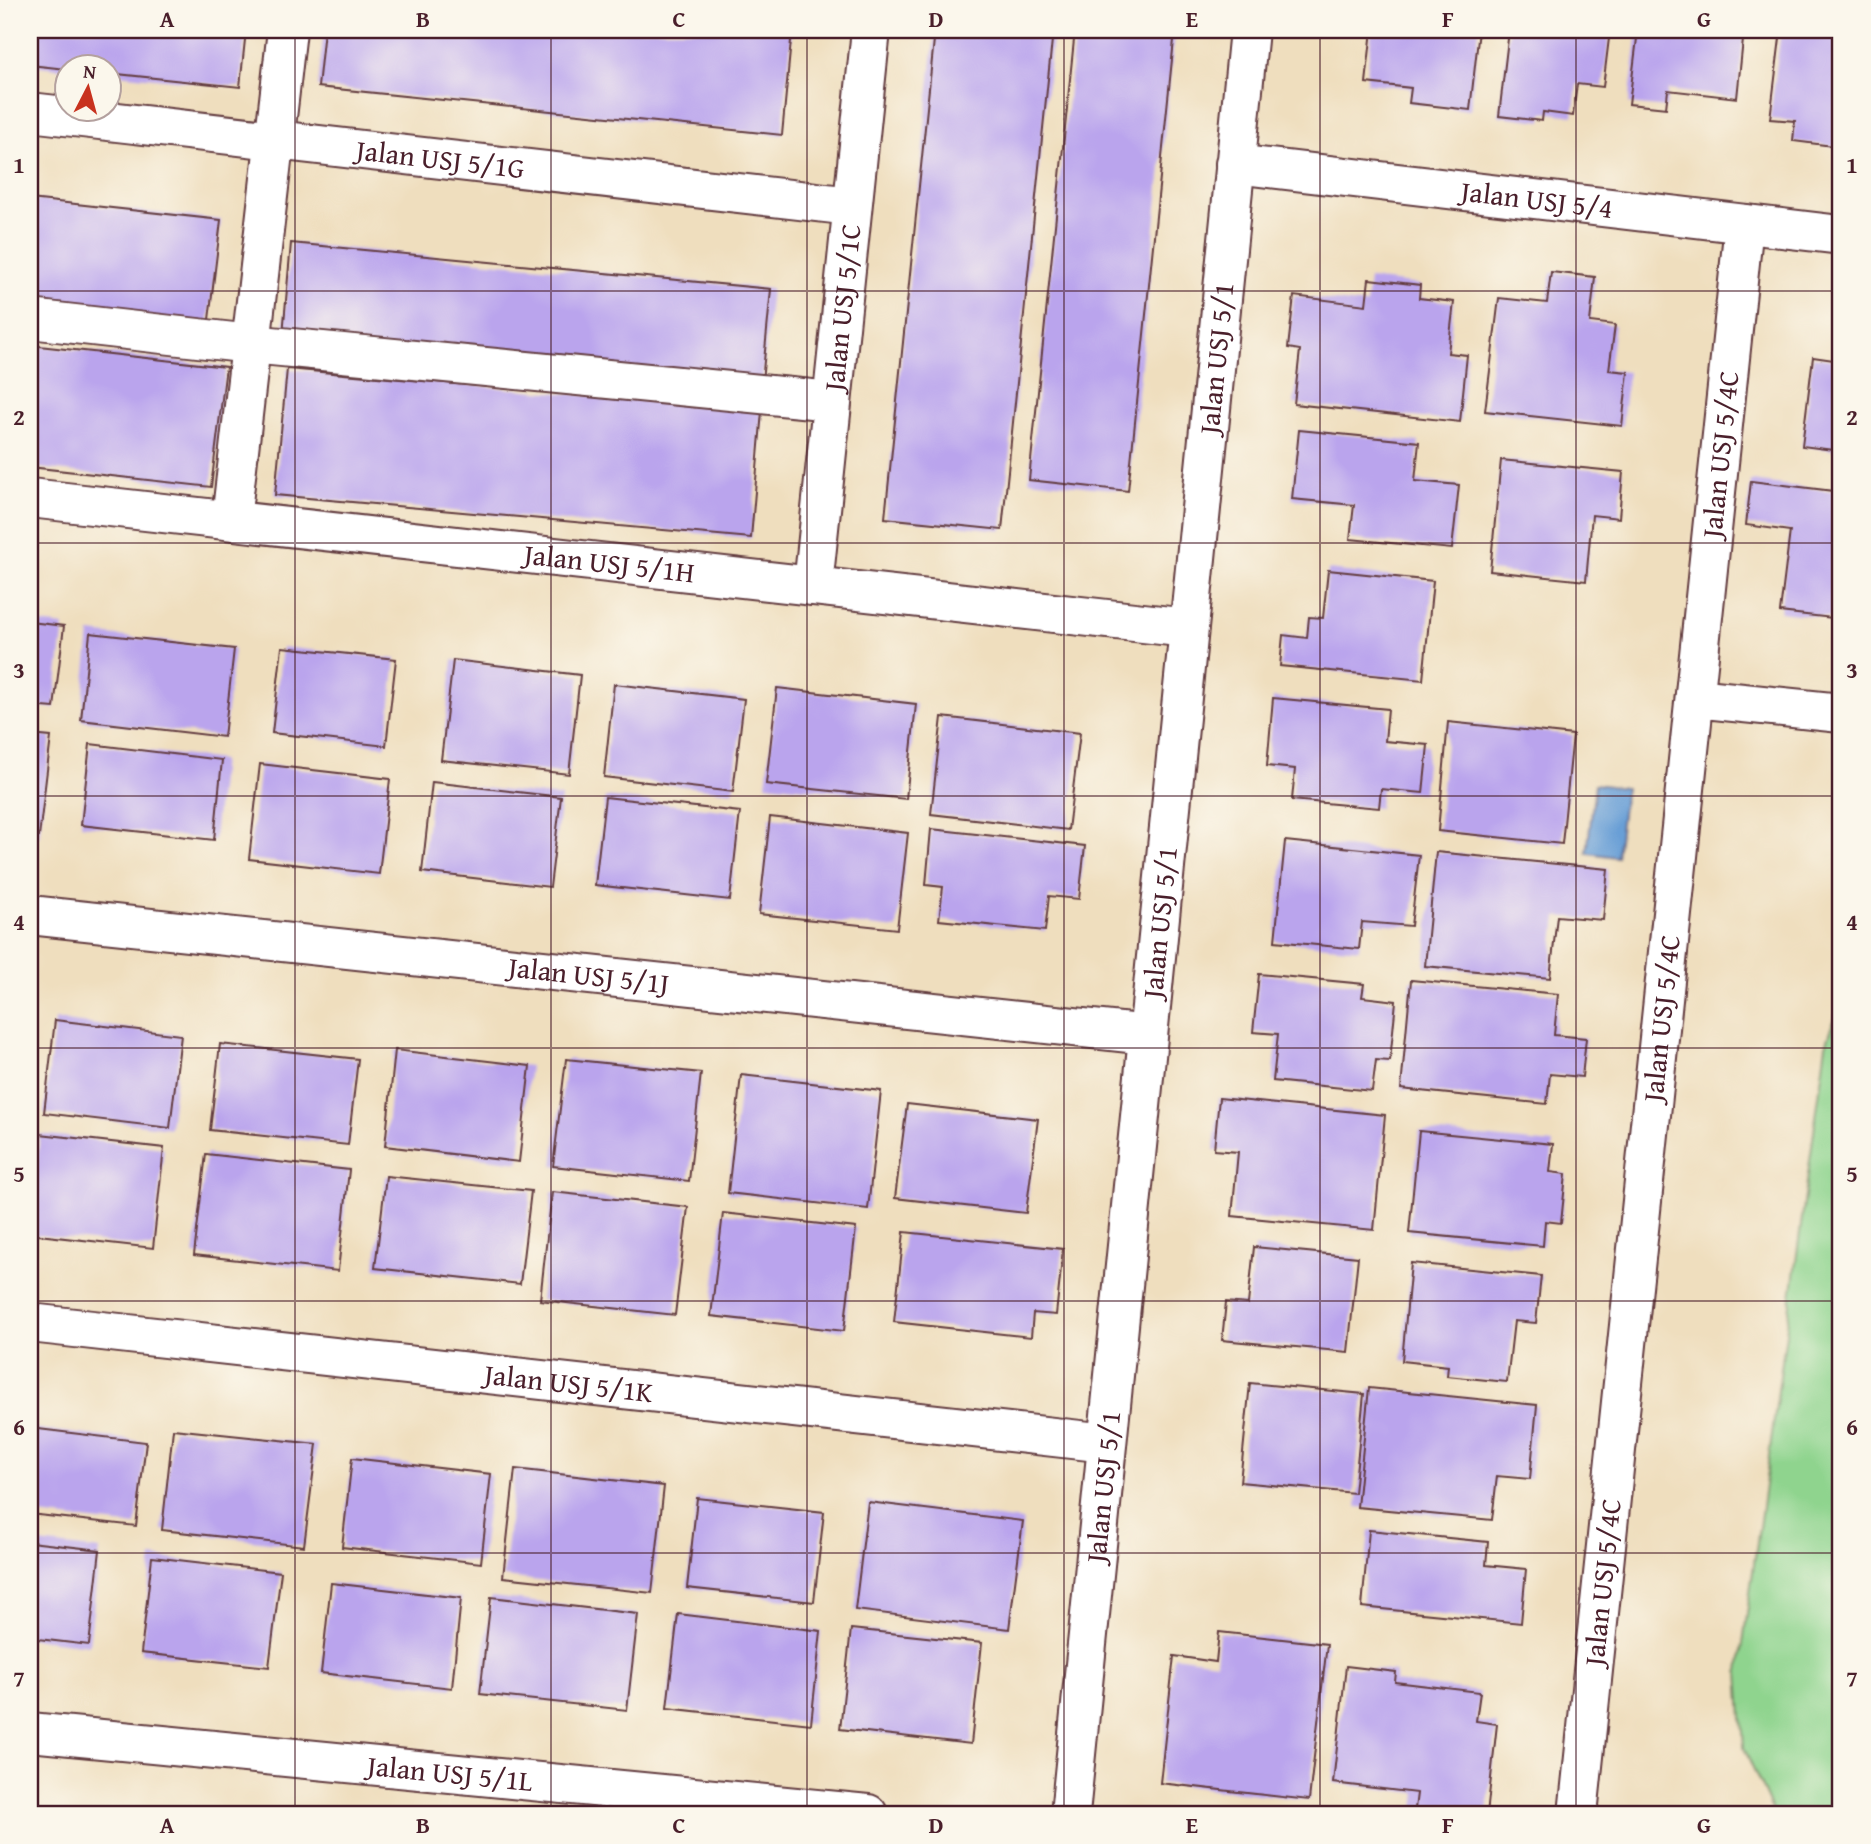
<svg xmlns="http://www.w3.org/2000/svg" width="1871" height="1844" font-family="'Gentium Book Plus',serif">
<rect width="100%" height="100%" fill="#fbf7ec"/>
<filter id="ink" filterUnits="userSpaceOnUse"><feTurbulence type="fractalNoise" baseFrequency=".0143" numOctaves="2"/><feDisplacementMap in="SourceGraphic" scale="14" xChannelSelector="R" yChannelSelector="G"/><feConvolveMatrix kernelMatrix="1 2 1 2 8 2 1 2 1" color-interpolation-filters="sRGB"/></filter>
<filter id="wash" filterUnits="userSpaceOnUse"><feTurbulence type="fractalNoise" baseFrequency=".00686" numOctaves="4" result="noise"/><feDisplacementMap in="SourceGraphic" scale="28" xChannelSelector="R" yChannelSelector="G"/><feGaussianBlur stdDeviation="1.57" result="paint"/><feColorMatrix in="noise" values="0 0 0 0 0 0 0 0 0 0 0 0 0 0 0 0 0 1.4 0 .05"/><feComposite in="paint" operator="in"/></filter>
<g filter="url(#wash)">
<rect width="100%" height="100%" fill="#efdebe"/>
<path fill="#8fd48e" stroke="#6c7a5c" stroke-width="2" d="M1841,1000V1814H1774L1744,1748L1739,1672L1826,1045Z"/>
<path fill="#699fd6" stroke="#5a5f80" stroke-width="2" d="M1595,784L1625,788L1617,857L1587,853Z"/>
<g id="blocks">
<path fill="#baa4ed" d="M30,30H246L240,87L108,73V66H66V69L30,65Z
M324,30H792L782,135L318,87Z
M935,30H1053L1002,530L885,518Z
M1075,30H1175L1128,491L1029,480Z
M1372,30H1479L1470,110L1409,103L1411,88L1366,83Z
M1509,30H1610L1603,87L1577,84L1573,116L1543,112L1542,121L1499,116Z
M1638,30H1744L1737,98L1668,90L1666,108L1629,104Z
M1781,30H1841V147L1793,141L1795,121L1770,119Z
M30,199L221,220L208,328L30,308Z
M291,243L771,289L761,392L282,346Z
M1551,272L1595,277L1590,322L1615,325L1609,370L1628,372L1622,426L1485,411L1499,298L1547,303Z
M1369,279L1420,285L1419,298L1454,302L1448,353L1467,355L1460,422L1294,404L1300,350L1288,348L1294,296L1366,305Z
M30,345L226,367L211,487L30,467Z
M1813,357L1841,361V451L1802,446Z
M287,369L762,411L751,538L275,495Z
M1299,430L1419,442L1415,481L1459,485L1452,549L1350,539L1354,505L1292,499Z
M1501,460L1623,472L1619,518L1592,515L1586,581L1490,571Z
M1751,481L1841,492V619L1780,612L1790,531L1746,525Z
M1328,570L1433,581L1423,680L1280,666L1283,635L1307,638L1309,617L1323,618Z
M30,622L64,626L54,708L30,706Z
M90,633L234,649L224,737L81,720Z
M282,647L396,659L386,746L272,733Z
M453,660L580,675L569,774L441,760Z
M614,684L744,699L733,792L604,777Z
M777,688L916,704L906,799L766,784Z
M1273,698L1388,709L1385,741L1428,745L1423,793L1381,789L1379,808L1292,800L1295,769L1267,766Z
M942,717L1080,733L1068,830L931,814Z
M1448,722L1573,735L1562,844L1438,831Z
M30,735L51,737L39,837L30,836Z
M90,744L222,760L214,840L81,825Z
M260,764L390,779L379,874L249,859Z
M432,782L561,797L550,887L422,872Z
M605,797L740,812L730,900L595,885Z
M770,817L908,833L897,929L759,914Z
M931,829L1085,846L1079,899L1049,896L1045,931L939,920L943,887L926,885Z
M1285,841L1419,855L1411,926L1362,922L1359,949L1275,941Z
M1436,852L1608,869L1603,920L1557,916L1550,978L1425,966Z
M1259,974L1364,984L1362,997L1396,1001L1390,1061L1376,1060L1372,1091L1273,1081L1278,1034L1253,1032Z
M1411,980L1558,994L1554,1035L1586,1038L1582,1077L1550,1074L1547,1104L1401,1089Z
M55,1020L181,1035L170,1128L44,1113Z
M220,1044L358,1059L348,1145L210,1130Z
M395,1050L530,1066L519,1162L385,1146Z
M566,1059L701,1073L689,1181L553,1166Z
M741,1075L881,1091L868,1209L728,1193Z
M1219,1098L1385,1115L1374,1230L1232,1216L1238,1152L1214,1150Z
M907,1104L1038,1119L1026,1213L895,1198Z
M1419,1131L1553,1144L1550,1172L1566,1174L1561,1223L1545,1221L1543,1246L1409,1233Z
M40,1134L164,1148L153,1248L30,1234Z
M206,1154L349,1170L338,1271L194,1255Z
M386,1176L531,1191L520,1284L375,1268Z
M552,1192L688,1207L675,1315L540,1300Z
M723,1213L856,1228L844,1331L711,1316Z
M904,1232L1063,1249L1056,1315L1033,1313L1031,1337L894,1322Z
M1254,1247L1358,1257L1348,1352L1222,1340L1226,1302L1248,1304Z
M1411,1263L1541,1276L1536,1323L1514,1321L1507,1382L1447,1376L1448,1366L1402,1361Z
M1250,1383L1364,1394L1354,1493L1240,1482Z
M1369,1388L1537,1405L1530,1479L1497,1476L1492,1520L1357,1507Z
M30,1428L146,1442L136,1526L30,1514Z
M173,1429L317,1444L304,1546L162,1530Z
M352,1458L491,1474L481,1563L342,1547Z
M515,1469L664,1486L652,1593L503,1577Z
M697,1498L824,1512L814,1602L687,1588Z
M868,1502L1023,1521L1009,1629L855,1610Z
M1369,1530L1488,1542L1486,1565L1526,1569L1521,1623L1362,1607Z
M30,1542L100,1550L89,1645L30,1638Z
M152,1557L281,1572L269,1667L141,1653Z
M331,1583L461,1598L452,1688L321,1673Z
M491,1597L638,1614L627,1710L480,1694Z
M678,1614L821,1631L811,1724L667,1708Z
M851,1629L982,1643L971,1744L840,1729Z
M1219,1632L1327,1644L1309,1800L1160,1783L1174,1656L1216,1662Z
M1346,1666L1396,1672L1395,1682L1480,1692L1476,1721L1497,1724L1487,1814H1464L1415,1809L1417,1793L1333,1783Z"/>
</g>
</g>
<g filter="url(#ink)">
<use href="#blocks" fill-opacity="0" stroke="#633c41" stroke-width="2"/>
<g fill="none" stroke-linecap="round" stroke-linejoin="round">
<defs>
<g id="minor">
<path id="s1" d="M30,112L852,206"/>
<path id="s2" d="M1235,164L1841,235"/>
<path d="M30,319L251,344L832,401"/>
<path id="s3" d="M30,498L1188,628"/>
<path d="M231,520L287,30"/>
<path id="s4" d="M813,586L871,30"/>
<path d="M1695,698L1841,713"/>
<path id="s5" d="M30,915L1148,1035"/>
<path id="s6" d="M30,1323L1107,1443"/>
<path id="s7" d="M30,1732L868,1814"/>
<path id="s8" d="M1070,1814L1249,30"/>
<path id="s9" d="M1578,1814L1744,224"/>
</g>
</defs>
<use href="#minor" stroke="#633c41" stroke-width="42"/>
<use href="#minor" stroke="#fff" stroke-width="38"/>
</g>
</g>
<path fill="none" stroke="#4a1f2b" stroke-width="2" stroke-opacity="0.55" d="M295,30V1814M551,30V1814M807,30V1814M1064,30V1814M1320,30V1814M1576,30V1814M30,291H1841M30,543H1841M30,796H1841M30,1048H1841M30,1301H1841M30,1553H1841"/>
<g text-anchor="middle" stroke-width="5" stroke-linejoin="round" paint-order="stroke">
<g font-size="28" fill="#4a1f2b" stroke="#fbf7ec">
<text dy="10" stroke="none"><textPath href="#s1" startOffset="413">Jalan USJ 5/1G</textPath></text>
<text dy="10" stroke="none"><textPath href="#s2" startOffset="304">Jalan USJ 5/4</textPath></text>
<text dy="10" stroke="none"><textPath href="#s4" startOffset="280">Jalan USJ 5/1C</textPath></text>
<text dy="10" stroke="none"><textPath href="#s8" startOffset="1463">Jalan USJ 5/1</textPath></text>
<text dy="10" stroke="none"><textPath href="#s9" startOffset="1367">Jalan USJ 5/4C</textPath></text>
<text dy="10" stroke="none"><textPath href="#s3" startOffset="583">Jalan USJ 5/1H</textPath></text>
<text dy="10" stroke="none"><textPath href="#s8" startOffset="896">Jalan USJ 5/1</textPath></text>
<text dy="10" stroke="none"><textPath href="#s5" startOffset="562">Jalan USJ 5/1J</textPath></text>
<text dy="10" stroke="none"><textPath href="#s9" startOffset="800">Jalan USJ 5/4C</textPath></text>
<text dy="10" stroke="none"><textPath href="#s6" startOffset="542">Jalan USJ 5/1K</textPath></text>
<text dy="10" stroke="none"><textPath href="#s8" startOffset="329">Jalan USJ 5/1</textPath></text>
<text dy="10" stroke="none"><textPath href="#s9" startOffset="233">Jalan USJ 5/4C</textPath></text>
<text dy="10" stroke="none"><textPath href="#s7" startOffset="422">Jalan USJ 5/1L</textPath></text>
</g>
</g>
<rect width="1871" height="1844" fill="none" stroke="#fbf7ec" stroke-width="77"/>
<g transform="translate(88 88) rotate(6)"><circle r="33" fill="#fbf7ec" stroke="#b4a19f" stroke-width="2"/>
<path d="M0-5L12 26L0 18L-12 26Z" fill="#c8321e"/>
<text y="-10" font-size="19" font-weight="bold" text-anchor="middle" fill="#4a1f2b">N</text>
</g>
<rect x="38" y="38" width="1794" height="1768" fill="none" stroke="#4a1f2b" stroke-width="2.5"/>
<g font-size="23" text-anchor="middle" font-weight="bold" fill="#4a1f2b">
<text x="167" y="27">A</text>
<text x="423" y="27">B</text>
<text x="679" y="27">C</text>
<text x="936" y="27">D</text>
<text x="1192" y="27">E</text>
<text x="1448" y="27">F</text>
<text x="1704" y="27">G</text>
<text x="19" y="173">1</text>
<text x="1852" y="173">1</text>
<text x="19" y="425">2</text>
<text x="1852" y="425">2</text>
<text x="19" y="678">3</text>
<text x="1852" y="678">3</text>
<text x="19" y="930">4</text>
<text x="1852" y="930">4</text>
<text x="19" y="1182">5</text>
<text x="1852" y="1182">5</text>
<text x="19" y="1435">6</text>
<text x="1852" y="1435">6</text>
<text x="19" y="1687">7</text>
<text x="1852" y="1687">7</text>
<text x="167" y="1833">A</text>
<text x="423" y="1833">B</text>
<text x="679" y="1833">C</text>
<text x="936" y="1833">D</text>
<text x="1192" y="1833">E</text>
<text x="1448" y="1833">F</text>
<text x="1704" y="1833">G</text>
</g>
</svg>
